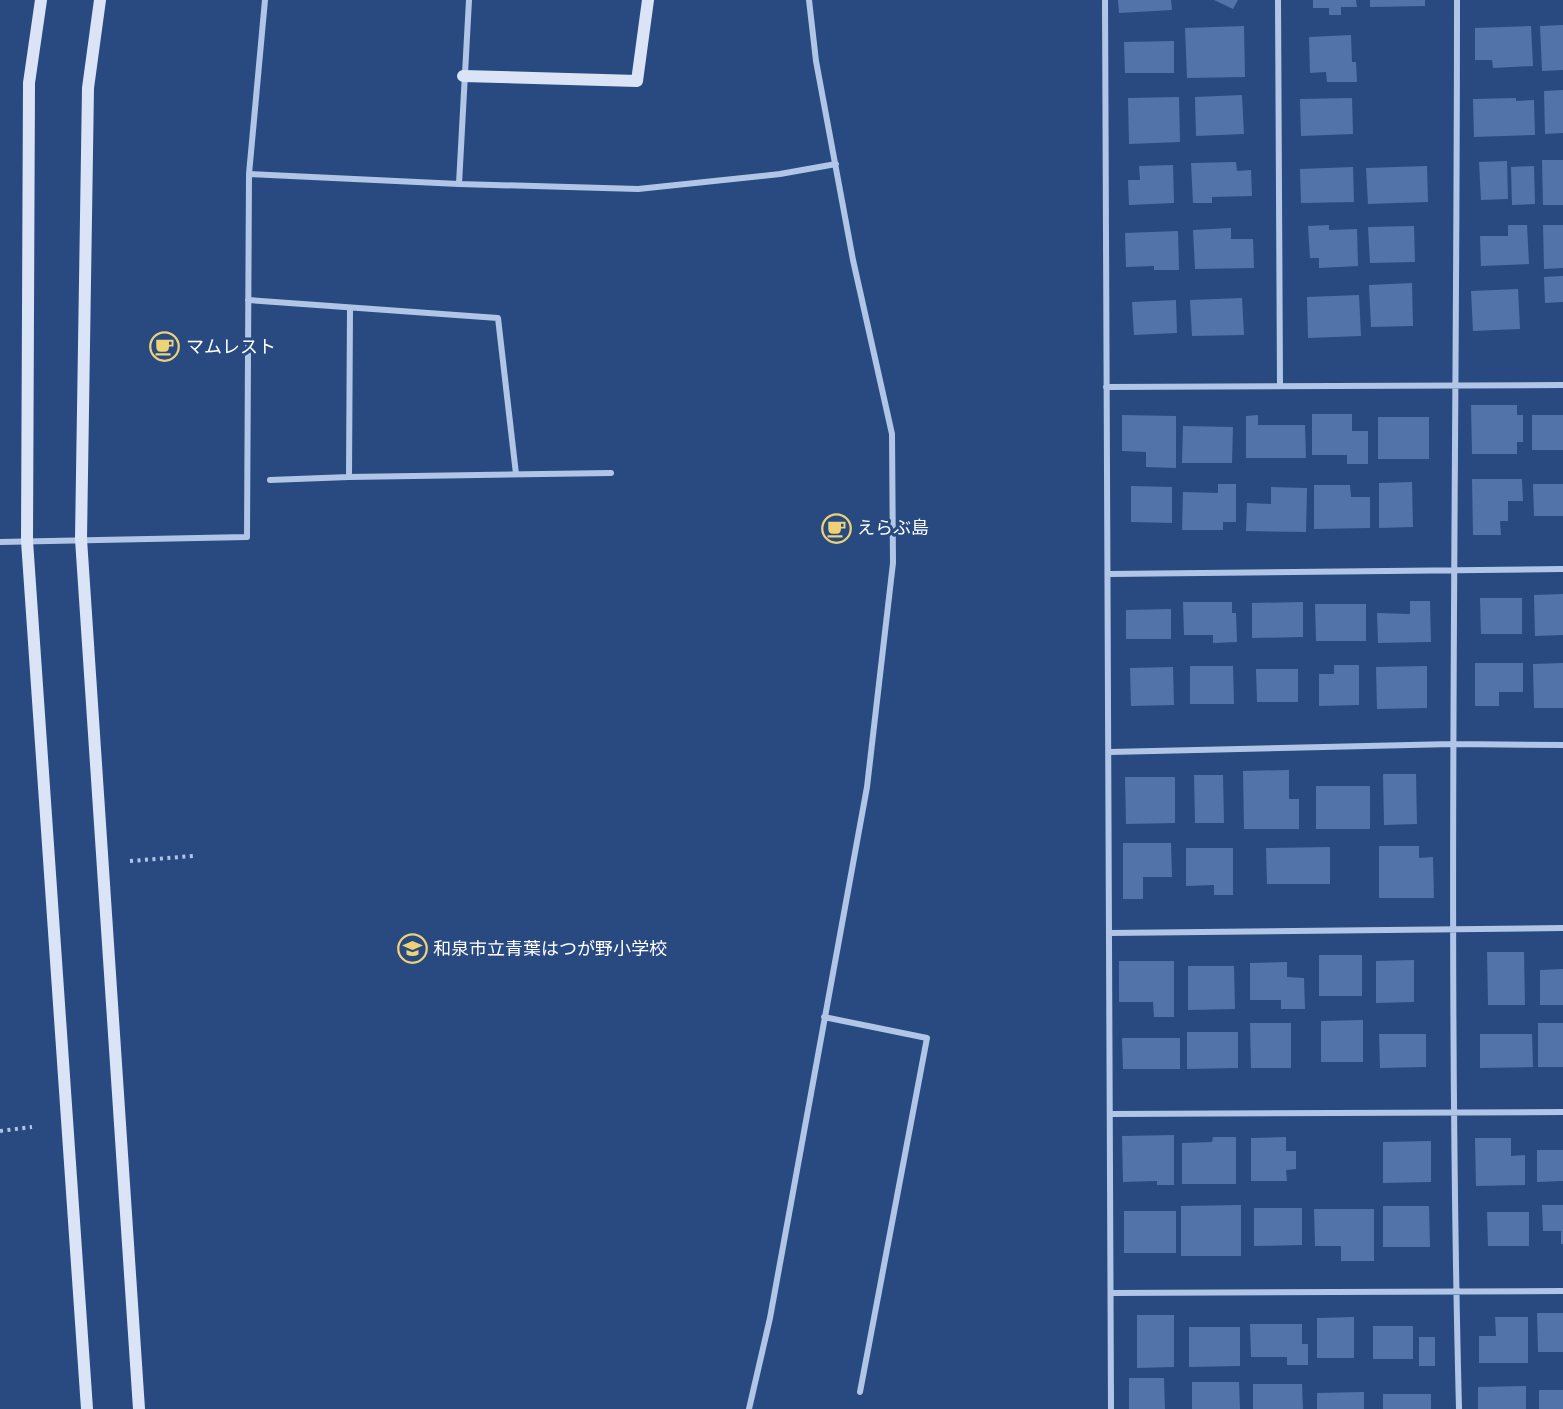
<svg xmlns="http://www.w3.org/2000/svg" width="1563" height="1409" font-family="'Exo 2','Noto Sans JP',sans-serif">
<rect width="100%" height="100%" fill="#294a81"/>
<path fill="#5173a9" d="M1118,0H1171L1172,10L1119,13Z
M1214,0H1238L1233,9Z
M1313,0H1356L1357,7H1341V15H1329V8H1313Z
M1370,0H1425V6L1370,7Z
M1563,25V70L1542,71L1540,26Z
M1244,26L1245,77L1187,78L1185,28Z
M1531,26L1533,66L1493,68L1492,60H1475V28Z
M1351,35L1352,62H1356L1357,82H1327L1326,72L1310,73L1309,37Z
M1174,41V73H1125L1124,42Z
M1563,90V133L1545,134L1544,91Z
M1242,95L1244,134L1196,136L1195,97Z
M1179,97L1180,142L1129,144L1128,98Z
M1352,98L1353,134L1301,136L1300,99Z
M1516,98V101L1534,100L1535,135L1474,137L1473,99Z
M1542,160H1563V205H1543Z
M1507,161L1508,199L1481,200L1479,162Z
M1236,162L1237,171L1251,170L1252,196L1212,197V203H1193L1191,163Z
M1173,165L1174,203L1129,205L1128,180H1140L1139,166Z
M1427,166L1428,202L1368,204L1366,168Z
M1534,166L1535,204L1512,205L1511,167Z
M1353,167L1354,202L1301,203L1300,169Z
M1329,225V230L1357,229L1358,266L1319,268V258H1310L1308,226Z
M1508,225H1527L1529,264L1481,266L1480,236H1508Z
M1543,225H1563V268L1544,269Z
M1414,226L1415,262L1370,263L1368,227Z
M1231,228V239H1253L1254,268L1195,269L1193,230Z
M1178,231L1179,270H1154V266L1126,267L1125,233Z
M1563,276V302L1545,303L1544,277Z
M1412,283L1413,326L1371,327L1369,285Z
M1518,289L1520,329L1473,331L1471,291Z
M1359,295L1361,336L1308,338L1307,297Z
M1242,298L1244,335L1192,336L1190,300Z
M1176,300L1177,333L1134,335L1132,302Z
M1471,405H1517V415H1523V442H1517V454H1472Z
M1312,414H1352V431H1368V464H1347V455H1312Z
M1122,415L1176,416V468L1146,467V452L1122,451Z
M1258,415V425H1305L1306,458H1246V416Z
M1532,415H1563V450H1532Z
M1378,417H1429V459H1378Z
M1183,426L1233,427L1232,463H1182Z
M1472,479H1522L1523,501H1508V521H1500L1501,535H1473Z
M1412,482L1413,527L1379,528V483Z
M1218,484H1236V522H1223V530H1182L1183,492L1218,493Z
M1533,484H1563V516H1534Z
M1314,485H1350L1351,497H1370V528L1314,529Z
M1131,486L1172,487V523L1131,522Z
M1271,487L1307,488L1306,532L1246,531L1247,503L1271,504Z
M1563,594V635L1535,636L1534,595Z
M1480,598H1522V634H1481Z
M1410,601H1430L1431,642L1378,643L1377,613L1410,614Z
M1183,602H1232V613H1236L1237,642L1213,643V635H1184Z
M1303,602V637L1252,638V603Z
M1315,604H1366V641H1316Z
M1171,609V639H1126V610Z
M1475,663H1523V692H1499V706H1475Z
M1563,663V708H1534L1533,664Z
M1334,665H1359V705L1319,706V674H1334Z
M1190,666H1233L1234,704H1190Z
M1427,666V708L1377,709L1376,667Z
M1173,667L1174,705L1131,706L1130,668Z
M1256,669H1298V702H1257Z
M1289,770V799H1299V829H1244L1243,771Z
M1383,774H1416L1417,824L1384,825Z
M1194,775H1223L1224,823H1195Z
M1125,777H1175V823L1126,824Z
M1316,786H1370V829H1316Z
M1123,843H1171L1172,877H1143V899H1123Z
M1379,846H1419V858L1433,857L1434,898H1379Z
M1330,847V884H1267L1266,848Z
M1186,848H1233V895H1214V885L1186,886Z
M1487,952H1524L1525,1005H1488Z
M1319,955H1362V996H1319Z
M1414,960V1002L1376,1003V961Z
M1119,961H1174V1017H1154L1153,1002H1119Z
M1287,962V977L1304,978L1305,1009H1281V1000H1250V963Z
M1188,966H1234L1235,1009L1188,1010Z
M1563,969V1005H1540V970Z
M1363,1020V1062H1321V1021Z
M1250,1023H1291V1068H1251Z
M1538,1023H1563V1067H1538Z
M1187,1032H1238V1068L1187,1069Z
M1379,1034H1426V1067L1380,1068Z
M1480,1034H1532L1533,1067L1480,1068Z
M1122,1038H1180V1069H1123Z
M1174,1135V1185H1157V1181L1123,1182L1122,1136Z
M1213,1137H1236V1184H1182V1143L1212,1142Z
M1286,1137V1151H1296V1169L1286,1170L1287,1181H1251V1138Z
M1475,1138H1511V1156L1525,1155V1185L1476,1186Z
M1431,1141V1182L1383,1183V1142Z
M1537,1150H1563V1181L1537,1182Z
M1241,1205V1256H1181V1206Z
M1542,1205H1563V1244H1561V1231H1543Z
M1383,1206H1429L1430,1247H1383Z
M1254,1208H1302V1245L1254,1246Z
M1314,1209H1374V1261H1341V1246H1315Z
M1124,1211H1176V1253H1124Z
M1487,1212H1529V1246H1488Z
M1537,1313H1563V1352H1538Z
M1137,1315H1174V1367L1137,1368Z
M1354,1317V1358H1317V1318Z
M1495,1317H1528V1363H1479V1336H1496Z
M1250,1324H1302V1344H1308V1365H1287V1357H1251Z
M1373,1326H1413V1359H1373Z
M1189,1327H1240V1366L1189,1367Z
M1419,1337H1435V1366H1419Z
M1129,1378H1164L1165,1409H1129Z
M1192,1382H1239L1240,1409H1192Z
M1253,1384H1302L1303,1409H1253Z
M1526,1386V1409H1478V1387Z
M1539,1390H1563V1409H1539Z
M1364,1392V1409H1317V1393Z
M1383,1394H1431V1409H1383Z"/>
<g fill="none" stroke-linecap="round" stroke-linejoin="round">
<path stroke="#b1c6e6" stroke-width="4" stroke-dasharray="3 4.5" stroke-linecap="butt" d="M130,861L193,856
M0,1131L32,1127"/>
<path stroke="#b1c6e6" stroke-width="6" d="M1105,0L1111,1409
M1278,0L1280,385
M1457,0C1457,470 1447,939 1459,1409
M249,174L459,184L638,189L780,174L836,164
M459,184L469,0
M248,300L498,318L516,474
M350,308L349,477L611,473
M1106,387L1563,385
M270,480L349,477
M0,542L247,537L249,174L265,0
M1109,574L1563,569
M1110,752L1453,744L1563,745
M1109,933L1563,928
M824,1017L927,1038L860,1392
M1111,1114L1563,1112
M1112,1293L1563,1291
M749,1409L770,1318L867,787L893,563L892,434L853,260L816,61L809,0"/>
<path stroke="#dae4f6" stroke-width="12" d="M41,0L29,83L27,541L87,1409
M100,0L88,88L81,539L139,1409
M463,76L637,81L648,0"/>
</g>
<defs>
<symbol id="cafe-ring" viewBox="-11 -11 22 22"><circle r="9.5" fill="#294a81" stroke="#edd278" stroke-width="1.5"/><path d="M-5.5-4.5H6V0H3Q3 3.5 0 3.5H-2.5Q-5.5 3.5-5.5 0ZM3-3.2v2h1.7v-2ZM-6 4.5H4V6H-6Z" fill="#edd278"/></symbol>
<symbol id="school-ring" viewBox="-11 -11 22 22"><circle r="9.5" fill="#294a81" stroke="#edd278" stroke-width="1.5"/><path d="M0-5L7-2L0 1L-7-2ZM-4 1L0 2.5L4 1V4Q0 6-4 4Z" fill="#edd278"/></symbol>
</defs>
<g fill-rule="evenodd">
<use href="#cafe-ring" x="148" y="330" width="33" height="33"/>
<use href="#cafe-ring" x="820" y="512" width="33" height="33"/>
<use href="#school-ring" x="396" y="932" width="33" height="33"/>
</g>
<g text-anchor="middle" stroke-width="6" stroke-linejoin="round" paint-order="stroke">
<g font-size="18" fill="#fff" stroke="#294a81" text-anchor="start">
<text x="186" y="353">マムレスト</text>
<text x="857" y="534">えらぶ島</text>
<text x="433" y="955">和泉市立青葉はつが野小学校</text>
</g>
</g>
</svg>
